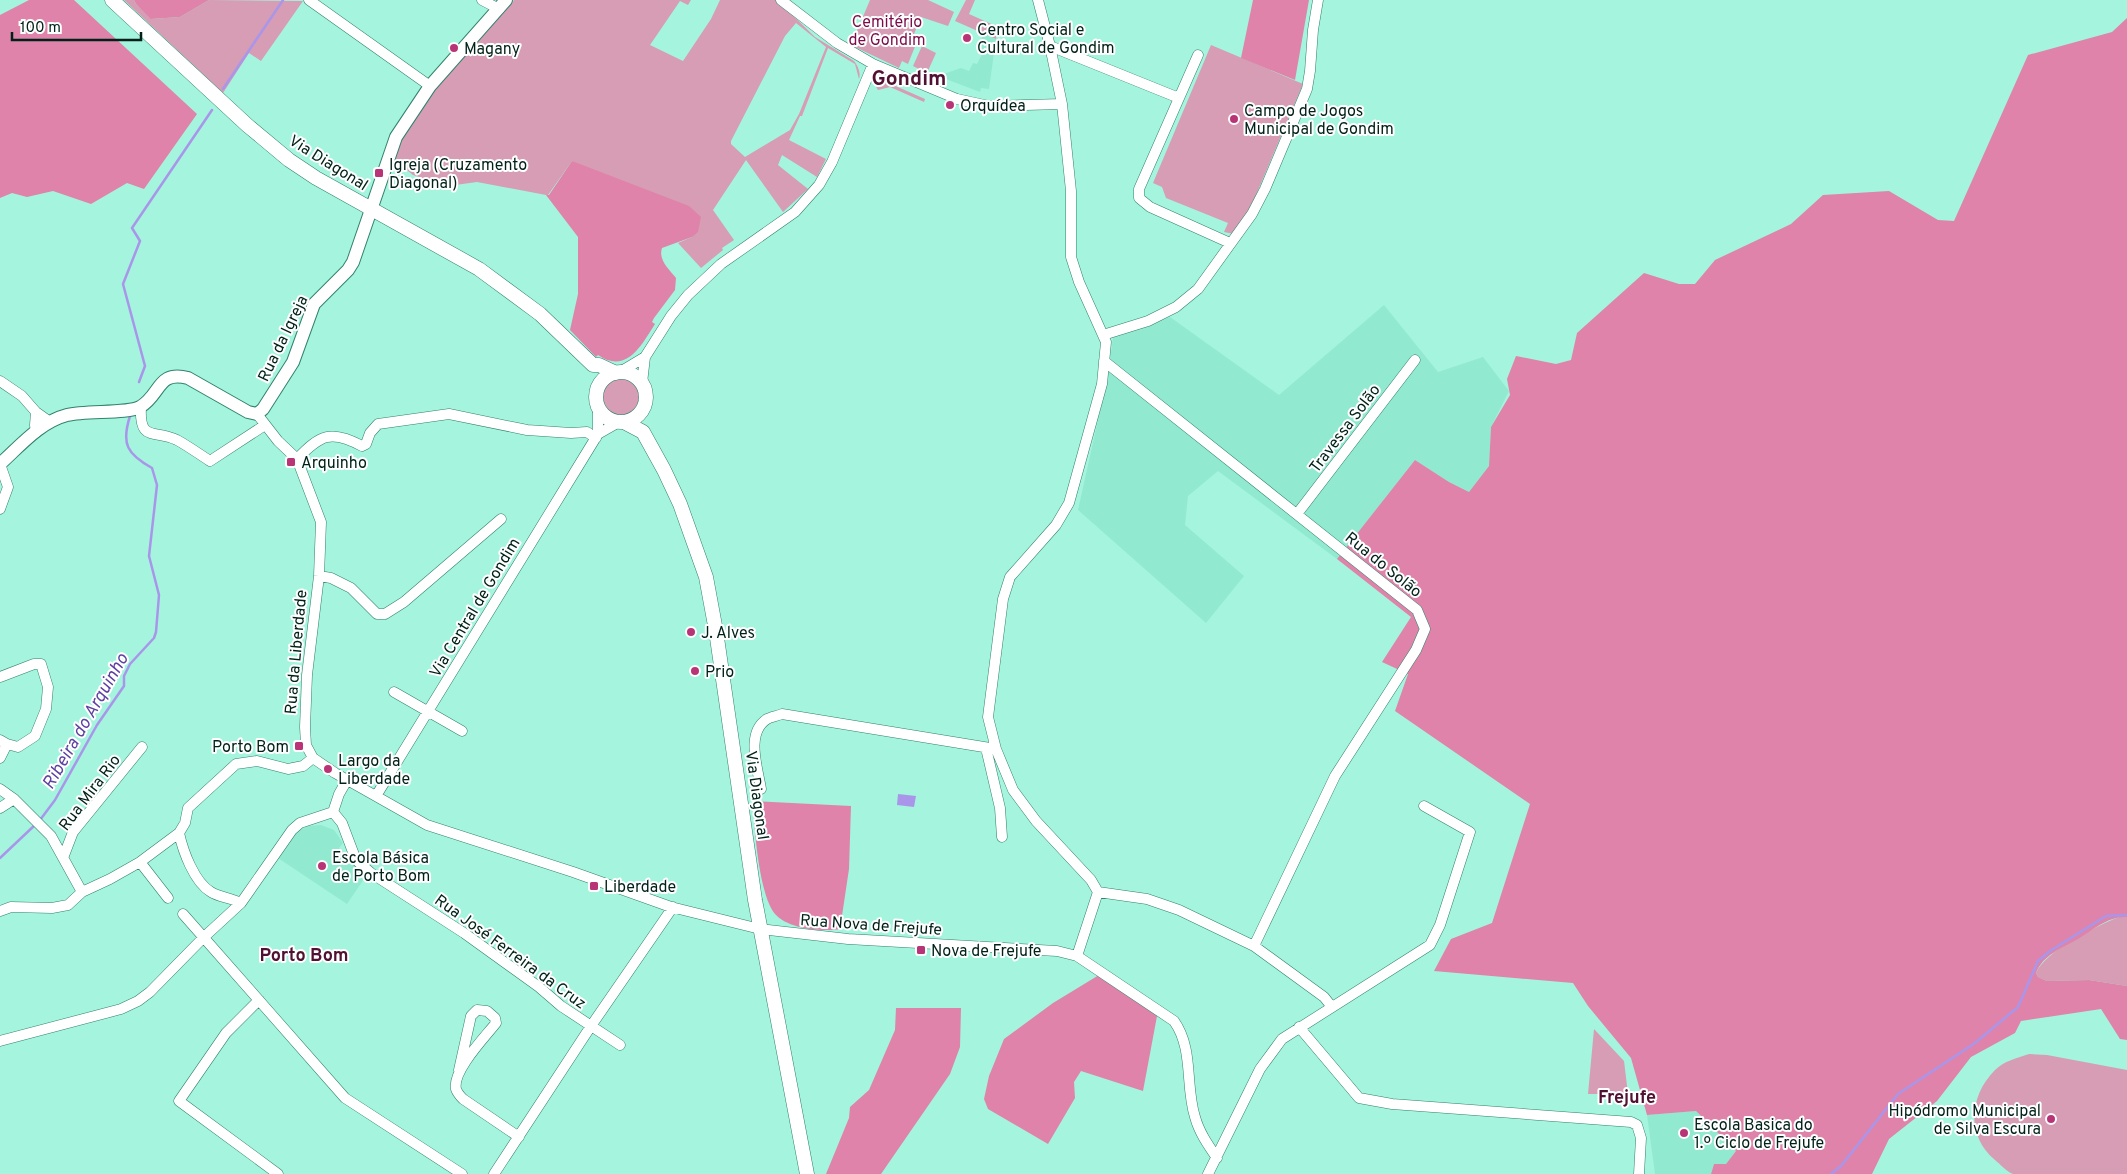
<svg xmlns="http://www.w3.org/2000/svg" width="2127" height="1174" font-family="Overpass,sans-serif">
<rect width="100%" height="100%" fill="#a5f4dd"/>
<path fill="#91ead0" d="M984,33L996,39L989,89L981,88L980,92L938,76L961,68L969,71L973,63L977,64L982,54L976,51Z
M1384,305L1438,372L1483,357L1509,391L1491,427L1489,466L1469,492L1449,482L1415,460L1337,559L1218,471L1188,496L1185,525L1244,576L1206,623L1078,510L1108,375L1113,337L1170,317L1279,395Z
M321,825L334,830L343,843L339,848L366,876L347,904L278,858L297,832L308,826Z
M1696,1111L1736,1151L1726,1164H1714L1711,1174H1655L1647,1115Z"/>
<path fill="#d69db4" fill-rule="evenodd" d="M124,0H134L136,4L152,19L180,17L209,0L303,1L261,61L249,53L223,93Z
M514,0H691L688,5L680,1L650,45L683,61L711,19L720,0H777L815,37L854,61C858,66 861,73 859,79L855,64L828,48L802,116H800L789,140L826,159L817,177L782,155L778,165L808,189L783,212L746,160L713,210L734,240L722,248L723,250L701,268L678,243L692,237L572,161L548,195H546L477,182L448,186L413,175L392,158L395,147L435,89ZM796,23L826,47L799,114L790,130L745,157L731,144V141L785,36Z
M870,0H928L954,12L948,26L921,17L914,34L916,35L913,43L916,44L908,64L902,61L899,68L851,45Z
M966,0H975L969,14L998,27L996,39L955,21Z
M1211,45L1303,84L1245,221L1234,234L1224,232L1228,223L1166,198L1162,187L1153,183Z
M922,46L936,53L927,73L913,66Z
M880,74L885,75L891,84L925,99L924,102L890,87L878,90L874,83L875,78Z
M601 397a19 19 0 1 1 38 0a19 19 0 1 1-38 0Z
M2119,917H2127V986L2089,980L2047,981L2038,977L2036,973C2045,951 2097,926 2119,917Z
M1594,1029L1624,1061L1628,1094H1588Z
M2029,1054L2047,1055L2127,1070V1174C2099,1174 2071,1174 2043,1174C2034,1174 2021,1174 2013,1174C2007,1172 2000,1164 1995,1160C1966,1136 1969,1096 1995,1070C2004,1061 2017,1058 2029,1054Z"/>
<path fill="#df83aa" d="M29,0H74L197,114L144,189L127,183L91,204L53,191L27,197L12,193L0,198V15Z
M134,0H209L180,17L151,19L136,4Z
M1253,0H1309L1295,80L1241,58Z
M2127,18V917C2108,916 2093,930 2078,939C2062,948 2043,955 2036,973L2038,977L2047,981L2089,980L2127,986V1040L2120,1039L2101,1009L2021,1021L2015,1033L1971,1057L1937,1101L1889,1139L1872,1174H1711L1714,1164H1726L1736,1151L1696,1111L1647,1115L1631,1058L1588,1006L1573,983L1434,971L1451,939L1492,923L1530,804L1395,711L1408,674L1382,662L1411,617L1337,559L1415,460L1449,482L1469,492L1489,466L1491,427L1510,395L1507,379L1516,356L1556,364L1571,360L1577,333L1644,273L1679,284H1695L1715,260L1791,224L1823,195L1889,191L1938,220L1954,221L2028,55L2112,32Z
M572,161L689,206L701,217L698,232L692,237L662,248C658,260 669,269 676,278L675,290L654,318L652,322L655,324C642,344 627,375 598,355L596,357L570,330L578,294V237L546,195H549Z
M753,801L851,806L849,869L840,929C822,932 788,929 775,914C759,895 754,827 753,801Z
M1099,975L1157,1016L1143,1091L1081,1071L1074,1082L1075,1098L1048,1144L988,1109L984,1099L989,1076L1004,1039L1053,1003Z
M896,1008H961L960,1047L950,1074L881,1174H826L849,1118L850,1107L869,1090L895,1030Z"/>
<path fill="#a996ea" d="M898,794L916,796L914,807L897,805Z"/>
<g fill="none" stroke-linecap="round" stroke-linejoin="round">
<path stroke="#a996ea" stroke-width="2.5" d="M223,89L283,0
M139,382L145,366L123,284L140,241L132,228L212,110
M40,820L55,800L97,725L124,686V676L130,664L154,638L156,632L159,595L149,556L157,485L152,468C127,454 121,444 130,416
M0,858L36,824
M1831,1174L1841,1166L1898,1094L1975,1043L2018,1007L2038,961L2050,951L2106,916L2127,915"/>
<defs>
<path id="minor" d="M309,0L430,86
M482,0L499,9
M781,0L837,43L873,64L957,99L989,106L1062,104
M1038,0L1050,46L1062,104L1071,191V257L1079,282L1106,342L1102,384L1069,503L1056,525L1010,577L1003,599L988,717L996,749L1013,790L1036,821L1091,880L1098,892
M1050,46L1179,98
M1198,55L1139,189V198L1150,207L1230,243
M1103,335L1148,321L1176,307L1198,289L1252,214L1265,189L1307,89L1310,71L1313,30L1318,0
M1104,361L1417,610L1425,629L1416,650L1335,776L1254,946
M620,372L645,357
M0,381L22,396L36,412L50,422
M642,383L645,357L671,316L688,295L721,264L795,212L819,185L832,162L873,64
M141,406C139,443 154,429 177,440C188,446 199,454 210,461L265,425
M598,408V434
M257,414L278,441L297,459L321,522L319,576L307,675L305,727L306,745L313,758L335,773L427,825L573,872L671,907L760,929L848,939L1057,951L1077,956L1174,1021C1194,1049 1185,1086 1195,1117C1199,1132 1208,1145 1217,1158
M36,432L35,425L36,412
M297,459C320,435 331,429 362,446L366,444L370,433L378,424L449,414L527,430L571,433L587,432L596,438
M0,509L8,487L0,464
M1297,514L1415,360
M319,576L331,578L351,588L377,614H385L404,602L501,519
M0,677L34,664H41L48,687L46,709L35,736L18,747L7,744L0,740
M394,692L462,731
M986,748L1000,808L1002,837
M0,758L7,744
M0,789L14,799L51,836L82,892
M761,789C758,769 745,733 767,719C771,717 777,716 782,714L996,749
M376,796L598,434L619,422
M0,808L14,799
M333,812L342,823L356,860L371,873L464,933L539,987L561,1006L620,1045
M333,812L339,794L347,780
M179,833C183,851 194,882 211,892C219,897 231,898 241,903
M63,858L73,832L142,747
M140,862L168,898
M1098,892L1147,899L1179,910L1254,946L1324,997L1332,1007
M0,911L11,907L52,908L68,905L82,892L110,879L140,862L179,833L185,823L188,808L236,764L257,761L288,769L303,766L313,758
M183,914L345,1098L462,1174
M1077,956L1098,892
M259,1000L226,1033L179,1101L278,1174
M1299,1027L1359,1098L1392,1104L1631,1122L1637,1125L1641,1138L1639,1174
M0,1041L121,1009L138,1001L150,992L203,938L241,903L292,830L300,823L333,812
M459,1070L471,1016L477,1010L487,1011L495,1018L496,1023C485,1037 452,1071 456,1089C457,1092 460,1096 463,1099L519,1137
M494,1174L591,1026L673,907
M1208,1174L1260,1069L1282,1039L1430,945L1440,925L1470,832L1424,806"/>
<path id="tertiary" d="M0,464C20,446 40,422 67,415C85,410 127,414 140,407C161,395 157,370 188,378L248,412L257,414L263,409L293,362L314,304L348,270L353,262L396,137L430,86L506,0"/>
<path id="secondary" d="M112,0L247,125L289,160L316,178L479,269L540,314L593,365H599L616,373
M596 397a25 25 0 1 1 50 0a25 25 0 1 1-50 0Z
M624,422L643,432L664,470L680,504L706,577L716,631L755,900L807,1174"/>
</defs>
<use href="#minor" stroke="#31816d" stroke-width="11"/>
<use href="#tertiary" stroke="#31816d" stroke-width="14"/>
<use href="#secondary" stroke="#31816d" stroke-width="15"/>
<use href="#minor" stroke="#fff" stroke-width="10"/>
<use href="#tertiary" stroke="#fff" stroke-width="12"/>
<use href="#secondary" stroke="#fff" stroke-width="14"/>
</g>
<g fill="#b93477" stroke="#fff" stroke-width="2">
<circle cx="967" cy="38" r="5"/>
<circle cx="454" cy="48" r="5"/>
<circle cx="950" cy="105" r="5"/>
<circle cx="1234" cy="119" r="5"/>
<rect x="374" y="168" width="10" height="10" rx="2.5"/>
<rect x="286" y="457" width="10" height="10" rx="2.5"/>
<circle cx="691" cy="632" r="5"/>
<circle cx="695" cy="671" r="5"/>
<rect x="294" y="741" width="10" height="10" rx="2.5"/>
<circle cx="328" cy="769" r="5"/>
<circle cx="322" cy="866" r="5"/>
<rect x="589" y="881" width="10" height="10" rx="2.5"/>
<rect x="916" y="945" width="10" height="10" rx="2.5"/>
<circle cx="2051" cy="1119" r="5"/>
<circle cx="1684" cy="1133" r="5"/>
</g>
<g text-anchor="middle" stroke-width="4" stroke-linejoin="round" paint-order="stroke">
<g font-size="16" fill="#7b0c4a" stroke="#fff">
<text x="887" y="27">Cemitério<tspan x="887" dy="18">de Gondim</tspan></text>
</g>
<g font-size="16" fill="#002119" stroke="#fff" text-anchor="start">
<text x="977" y="35">Centro Social e<tspan x="977" dy="18">Cultural de Gondim</tspan></text>
<text x="464" y="54">Magany</text>
<text x="960" y="111">Orquídea</text>
<text x="1244" y="116">Campo de Jogos<tspan x="1244" dy="18">Municipal de Gondim</tspan></text>
<text x="389" y="170">Igreja (Cruzamento<tspan x="389" dy="18">Diagonal)</tspan></text>
<text x="301" y="468">Arquinho</text>
<text x="701" y="638">J. Alves</text>
<text x="705" y="677">Prio</text>
<text x="289" y="752" text-anchor="end">Porto Bom</text>
<text x="338" y="766">Largo da<tspan x="338" dy="18">Liberdade</tspan></text>
<text x="332" y="863">Escola Básica<tspan x="332" dy="18">de Porto Bom</tspan></text>
<text x="604" y="892">Liberdade</text>
<text x="931" y="956">Nova de Frejufe</text>
<text x="2041" y="1116" text-anchor="end">Hipódromo Municipal<tspan x="2041" dy="18">de Silva Escura</tspan></text>
<text x="1694" y="1130">Escola Basica do<tspan x="1694" dy="18">1.º Ciclo de Frejufe</tspan></text>
</g>
<g font-size="16" fill="#002119" stroke="#fff">
<text transform="translate(329 162) rotate(32)" y="6">Via Diagonal</text>
<text transform="translate(282 338) rotate(-64)" y="6">Rua da Igreja</text>
<text transform="translate(1344 428) rotate(-53)" y="6">Travessa Solão</text>
<text transform="translate(1384 564) rotate(39)" y="6">Rua do Solão</text>
<text transform="translate(474 607) rotate(-59)" y="6">Via Central de Gondim</text>
<text transform="translate(295 652) rotate(-85)" y="6">Rua da Liberdade</text>
<text transform="translate(89 792) rotate(-53)" y="6">Rua Mira Rio</text>
<text transform="translate(758 795) rotate(82)" y="6">Via Diagonal</text>
<text transform="translate(871 924) rotate(4)" y="6">Rua Nova de Frejufe</text>
<text transform="translate(511 951) rotate(36)" y="6">Rua José Ferreira da Cruz</text>
</g>
<g font-size="18" font-style="italic" fill="#5e41a2" stroke="#fff">
<text transform="translate(85 721) rotate(-60)" y="6">Ribeira do Arquinho</text>
</g>
<g font-size="18" font-weight="bold" fill="#511132" stroke="#fff">
<text x="304" y="961">Porto Bom</text>
<text x="1627" y="1103">Frejufe</text>
</g>
<g font-size="21" font-weight="bold" fill="#511132" stroke="#fff">
<text x="909" y="85">Gondim</text>
</g>
</g>
<path d="M12 32v8h129v-8" fill="none" stroke="#002119" stroke-width="2.5"/>
<text x="20" y="32" font-size="15" fill="#002119" stroke="#ffffff" stroke-width="4" paint-order="stroke">100 m</text>
</svg>
